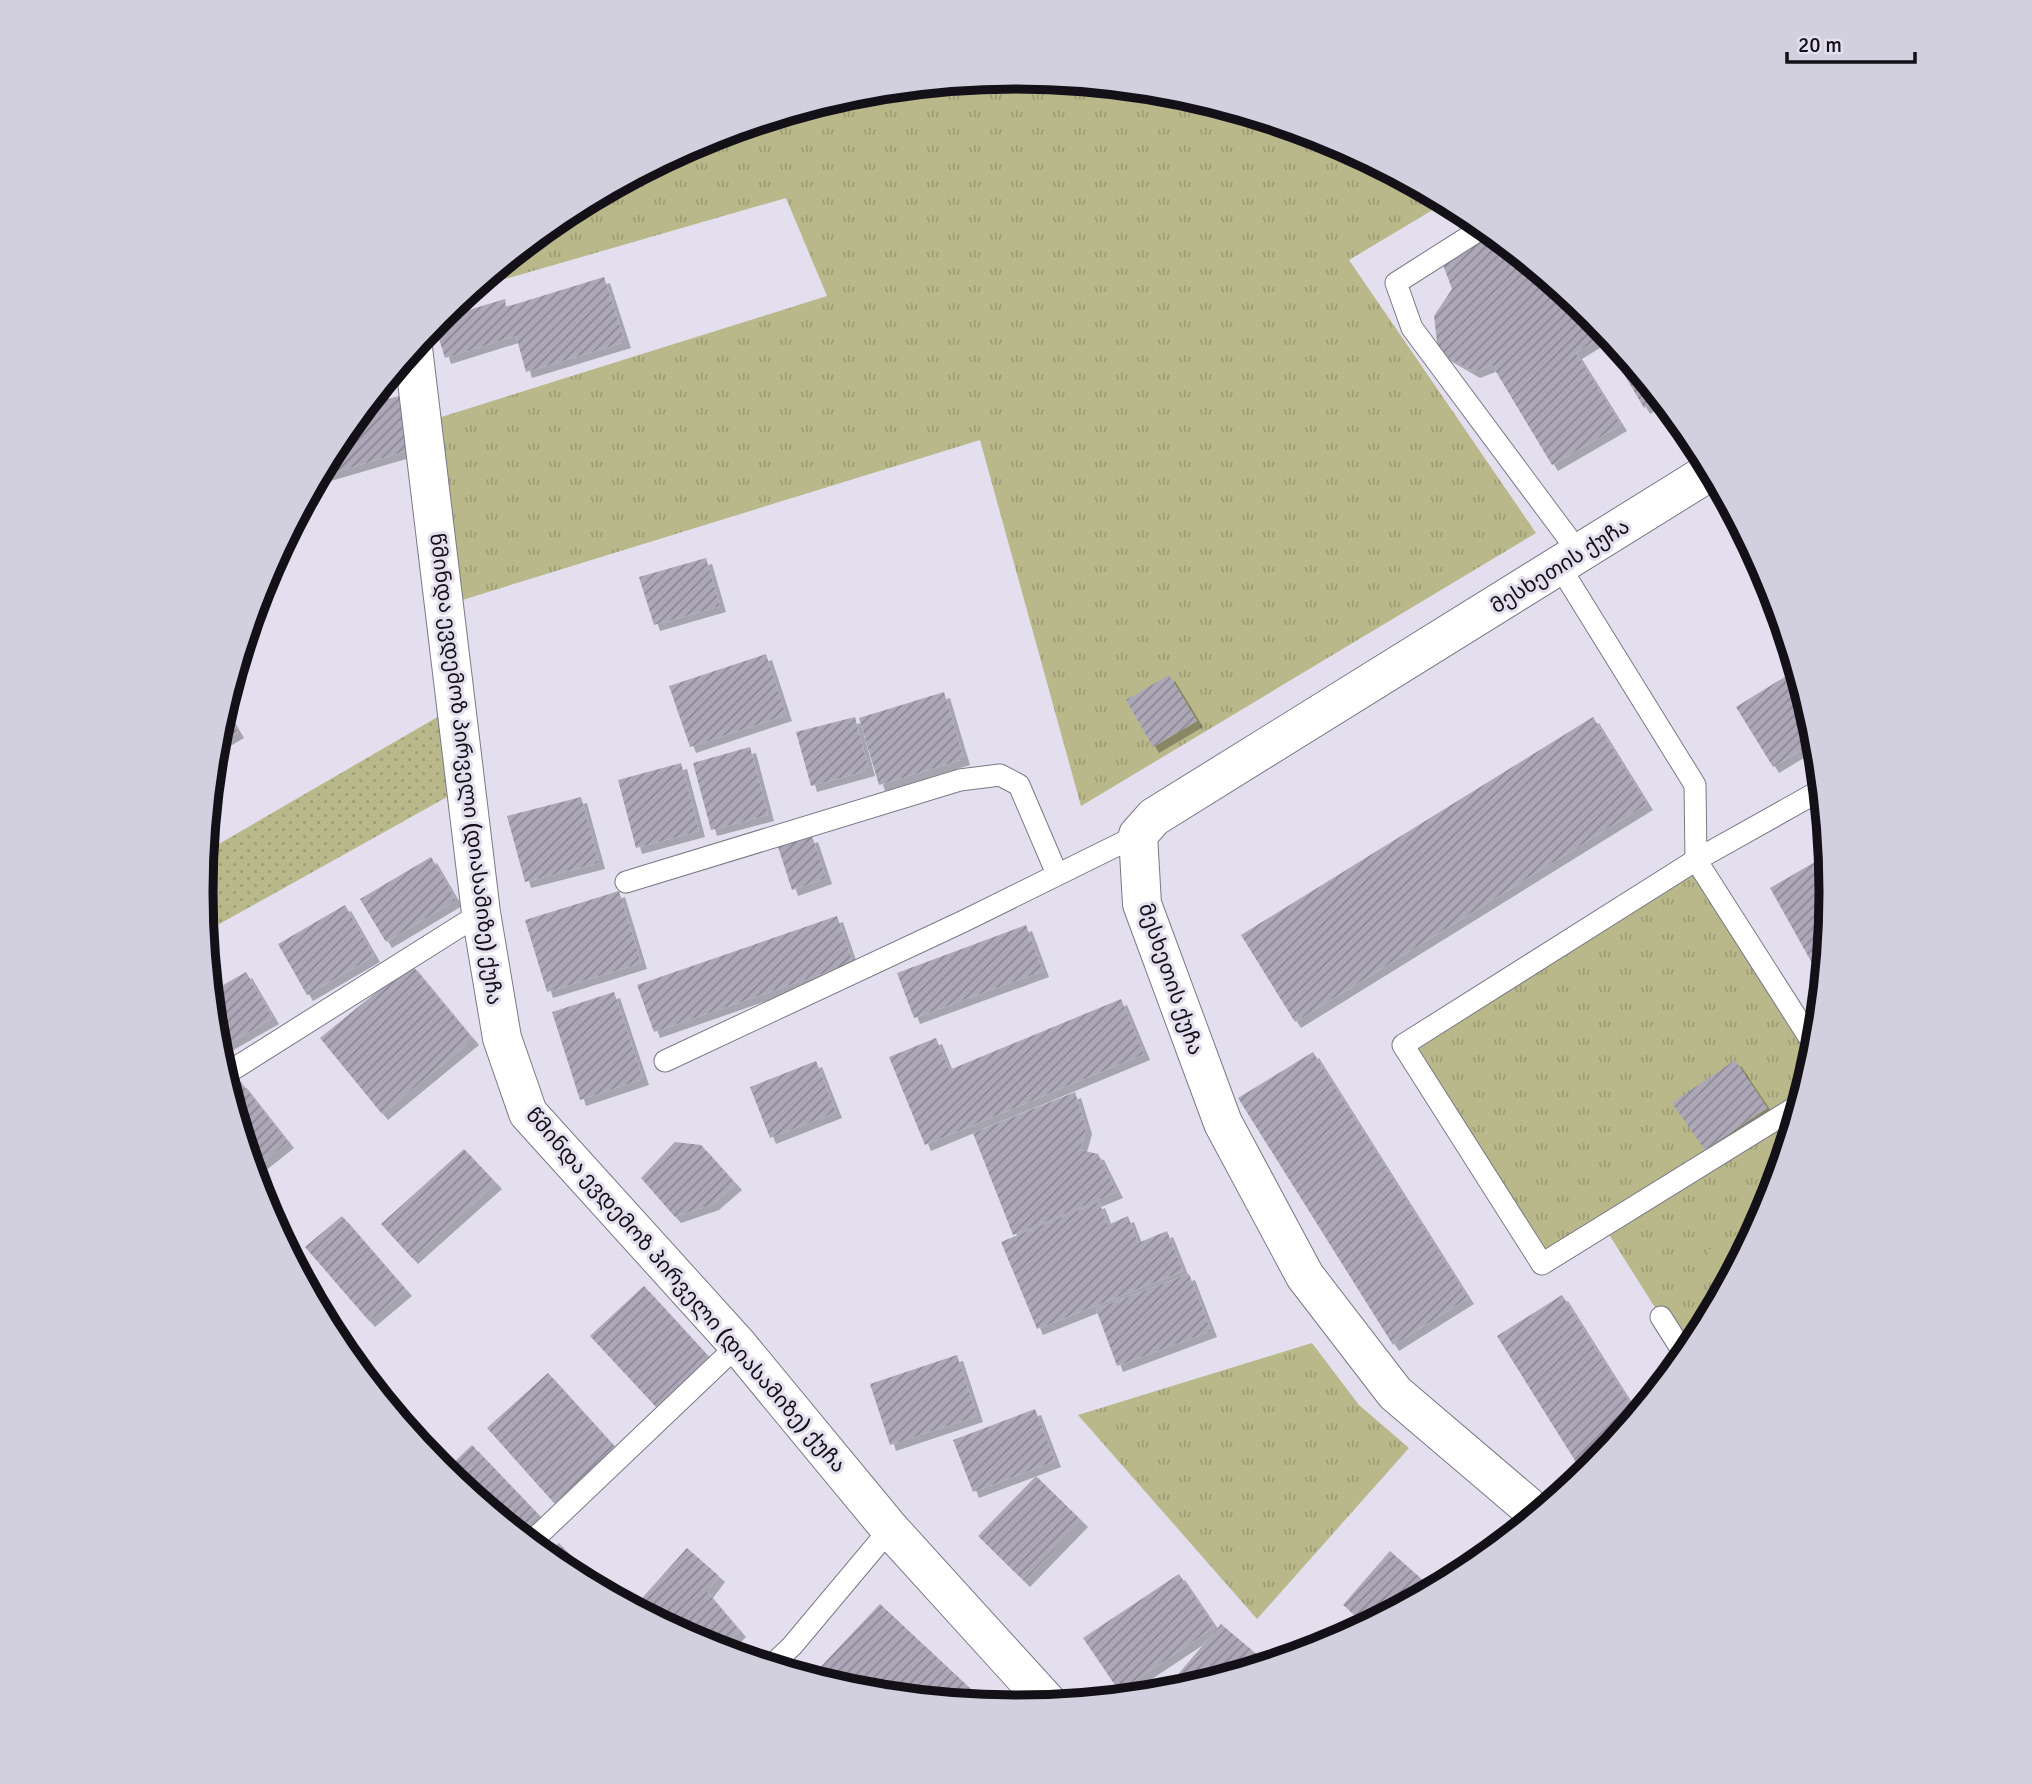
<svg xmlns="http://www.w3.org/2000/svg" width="2032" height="1784" font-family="Signika,'Noto Sans Georgian',sans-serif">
<defs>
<pattern id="grass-tufts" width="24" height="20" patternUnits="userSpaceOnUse" patternTransform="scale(1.75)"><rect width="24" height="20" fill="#b8b88a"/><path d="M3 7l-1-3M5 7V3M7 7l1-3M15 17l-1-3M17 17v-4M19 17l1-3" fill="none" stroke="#9d9d76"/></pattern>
<pattern id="garden-dots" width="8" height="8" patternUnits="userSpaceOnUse" patternTransform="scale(1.75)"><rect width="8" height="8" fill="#b8b88a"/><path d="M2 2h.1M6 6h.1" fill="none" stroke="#9d9d76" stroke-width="1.8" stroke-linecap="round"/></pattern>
<pattern id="building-hatch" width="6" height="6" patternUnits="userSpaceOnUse" patternTransform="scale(1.75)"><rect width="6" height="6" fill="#aca8b8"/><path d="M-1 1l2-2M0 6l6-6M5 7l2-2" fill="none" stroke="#8b8795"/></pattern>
<filter id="shadow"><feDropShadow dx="6" dy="6" stdDeviation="0" flood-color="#0004"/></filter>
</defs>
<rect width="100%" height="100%" fill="#e3dfef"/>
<path fill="url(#grass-tufts)" d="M1016,77L1175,93L1328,139L1446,202L1349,260L1536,533L1081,806L980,440L459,601L435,419L827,296L786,198L474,288L564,214L704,139L857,93Z
M1696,860L1815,1051L1769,1204L1693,1345L1685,1355L1603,1225L1542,1264L1403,1045Z
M1312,1343L1359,1405L1409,1448L1257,1619L1078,1415Z"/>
<path fill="#b8b88a" d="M1759,1222L1726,1285L1707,1251Z"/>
<path fill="url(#garden-dots)" d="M441,715L447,797L205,932L201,892L205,852Z"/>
<path fill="url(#building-hatch)" filter="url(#shadow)" d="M1491,232L1593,316L1660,398L1644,408L1602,337L1576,353L1621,425L1552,465L1492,365L1474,372L1438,351L1434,316L1452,289L1442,262Z
M604,277L625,342L526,372L516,336L445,358L434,323L436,320L505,299L506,307Z
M399,396L407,451L318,477L339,439L368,404Z
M706,558L720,606L654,625L639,577Z
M766,654L786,715L690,747L669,686Z
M1796,670L1816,741L1773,767L1736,707Z
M1169,675L1197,721L1153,747L1126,700Z
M944,692L964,759L879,785L859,718Z
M224,708L238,732L216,745L217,733Z
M855,717L869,770L811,786L796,732Z
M1593,717L1647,804L1295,1022L1241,935Z
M750,747L768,815L711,830L693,763Z
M681,763L699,831L636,848L618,780Z
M581,797L599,863L525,882L507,816Z
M812,836L826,878L792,890L778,847Z
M1827,855L1831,892L1822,981L1770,888Z
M431,857L456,900L386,942L360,899Z
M619,891L641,963L547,992L525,920Z
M345,905L374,956L307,995L278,944Z
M837,916L853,963L654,1032L637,985Z
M1026,925L1043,971L914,1018L897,973Z
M411,964L473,1039L382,1114L320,1038Z
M246,972L273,1018L217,1050L211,992Z
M614,992L643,1079L580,1100L552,1012Z
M1121,999L1144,1054L925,1145L889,1057L936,1038L949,1070Z
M1313,1052L1468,1298L1393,1345L1238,1098Z
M1735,1060L1767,1108L1705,1150L1672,1103Z
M816,1061L836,1112L770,1138L750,1087Z
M241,1082L288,1142L253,1170L229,1092Z
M1075,1092L1086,1128L1080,1150L1098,1154L1117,1192L1013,1235L973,1133Z
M675,1142L701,1145L736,1184L713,1204L675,1217L641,1178Z
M464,1149L496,1183L412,1258L381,1224Z
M1099,1202L1108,1225L1128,1216L1138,1243L1167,1231L1183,1271L1037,1329L1001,1242Z
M342,1216L406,1290L369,1321L305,1247Z
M1189,1274L1211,1331L1117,1366L1096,1309Z
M644,1286L710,1358L656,1407L590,1336Z
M1562,1295L1637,1414L1584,1475L1497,1336Z
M957,1355L977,1416L890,1445L870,1384Z
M548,1373L616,1448L554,1503L487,1428Z
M1035,1409L1055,1461L973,1492L953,1440Z
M472,1445L538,1514L518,1533L444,1472Z
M1036,1476L1082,1521L1024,1581L978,1536Z
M559,1543L604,1591H603L563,1569L546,1555Z
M687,1548L719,1576L707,1592L740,1631L721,1650L704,1645L634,1607Z
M1390,1551L1433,1589L1366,1624L1343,1605Z
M1179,1574L1215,1627L1119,1691L1083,1638Z
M880,1604L987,1704L857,1691L811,1677Z
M1221,1624L1267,1663L1175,1691L1162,1693Z"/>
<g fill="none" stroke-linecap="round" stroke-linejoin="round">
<defs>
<path id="service" d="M1484,227L1396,283L1412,328L1580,554
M1560,567L1695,785L1696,860L1816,1048
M626,882L960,780L1000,775L1019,785L1057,874
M665,1061L964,921L1138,835
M224,1075L481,913
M1799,1105L1542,1264L1403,1045L1696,860L1821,790
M1661,1317L1685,1355
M530,1543L738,1345
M772,1665L792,1646L890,1529"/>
<path id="minor" d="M413,348L481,913L502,1038L528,1113L738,1345L890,1529L1049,1704
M1537,1514L1395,1393L1305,1276L1223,1123L1142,904L1138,835L1154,817L1711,471"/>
</defs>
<use href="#service" stroke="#7c7887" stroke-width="23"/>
<use href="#minor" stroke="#7c7887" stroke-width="40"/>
<use href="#service" stroke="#fff" stroke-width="21"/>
<use href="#minor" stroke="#fff" stroke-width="38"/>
</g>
<g text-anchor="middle" stroke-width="6" stroke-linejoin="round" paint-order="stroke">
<g font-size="21" fill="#131117" stroke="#e3dfef">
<text transform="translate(1560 566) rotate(-32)" y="7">მესხეთის ქუჩა</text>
<text transform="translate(466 769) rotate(83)" y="7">წმინდა ევდემოზ პირველი (დიასამიზე) ქუჩა</text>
<text transform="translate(1171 979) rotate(71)" y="7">მესხეთის ქუჩა</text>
<text transform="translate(686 1290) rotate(49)" y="7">წმინდა ევდემოზ პირველი (დიასამიზე) ქუჩა</text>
</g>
</g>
<path d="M0 0H2032V1784H0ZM213 892a803 803 0 1 1 1606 0a803 803 0 1 1-1606 0Z" fill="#d2cfde" fill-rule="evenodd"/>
<path fill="none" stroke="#131117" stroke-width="9" d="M213 892a803 803 0 1 1 1606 0a803 803 0 1 1-1606 0Z"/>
<path d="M1787 52v10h128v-10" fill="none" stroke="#131117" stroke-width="3.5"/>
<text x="1798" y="52" font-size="21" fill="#131117" stroke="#e3dfef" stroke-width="5" paint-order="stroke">20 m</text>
</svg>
